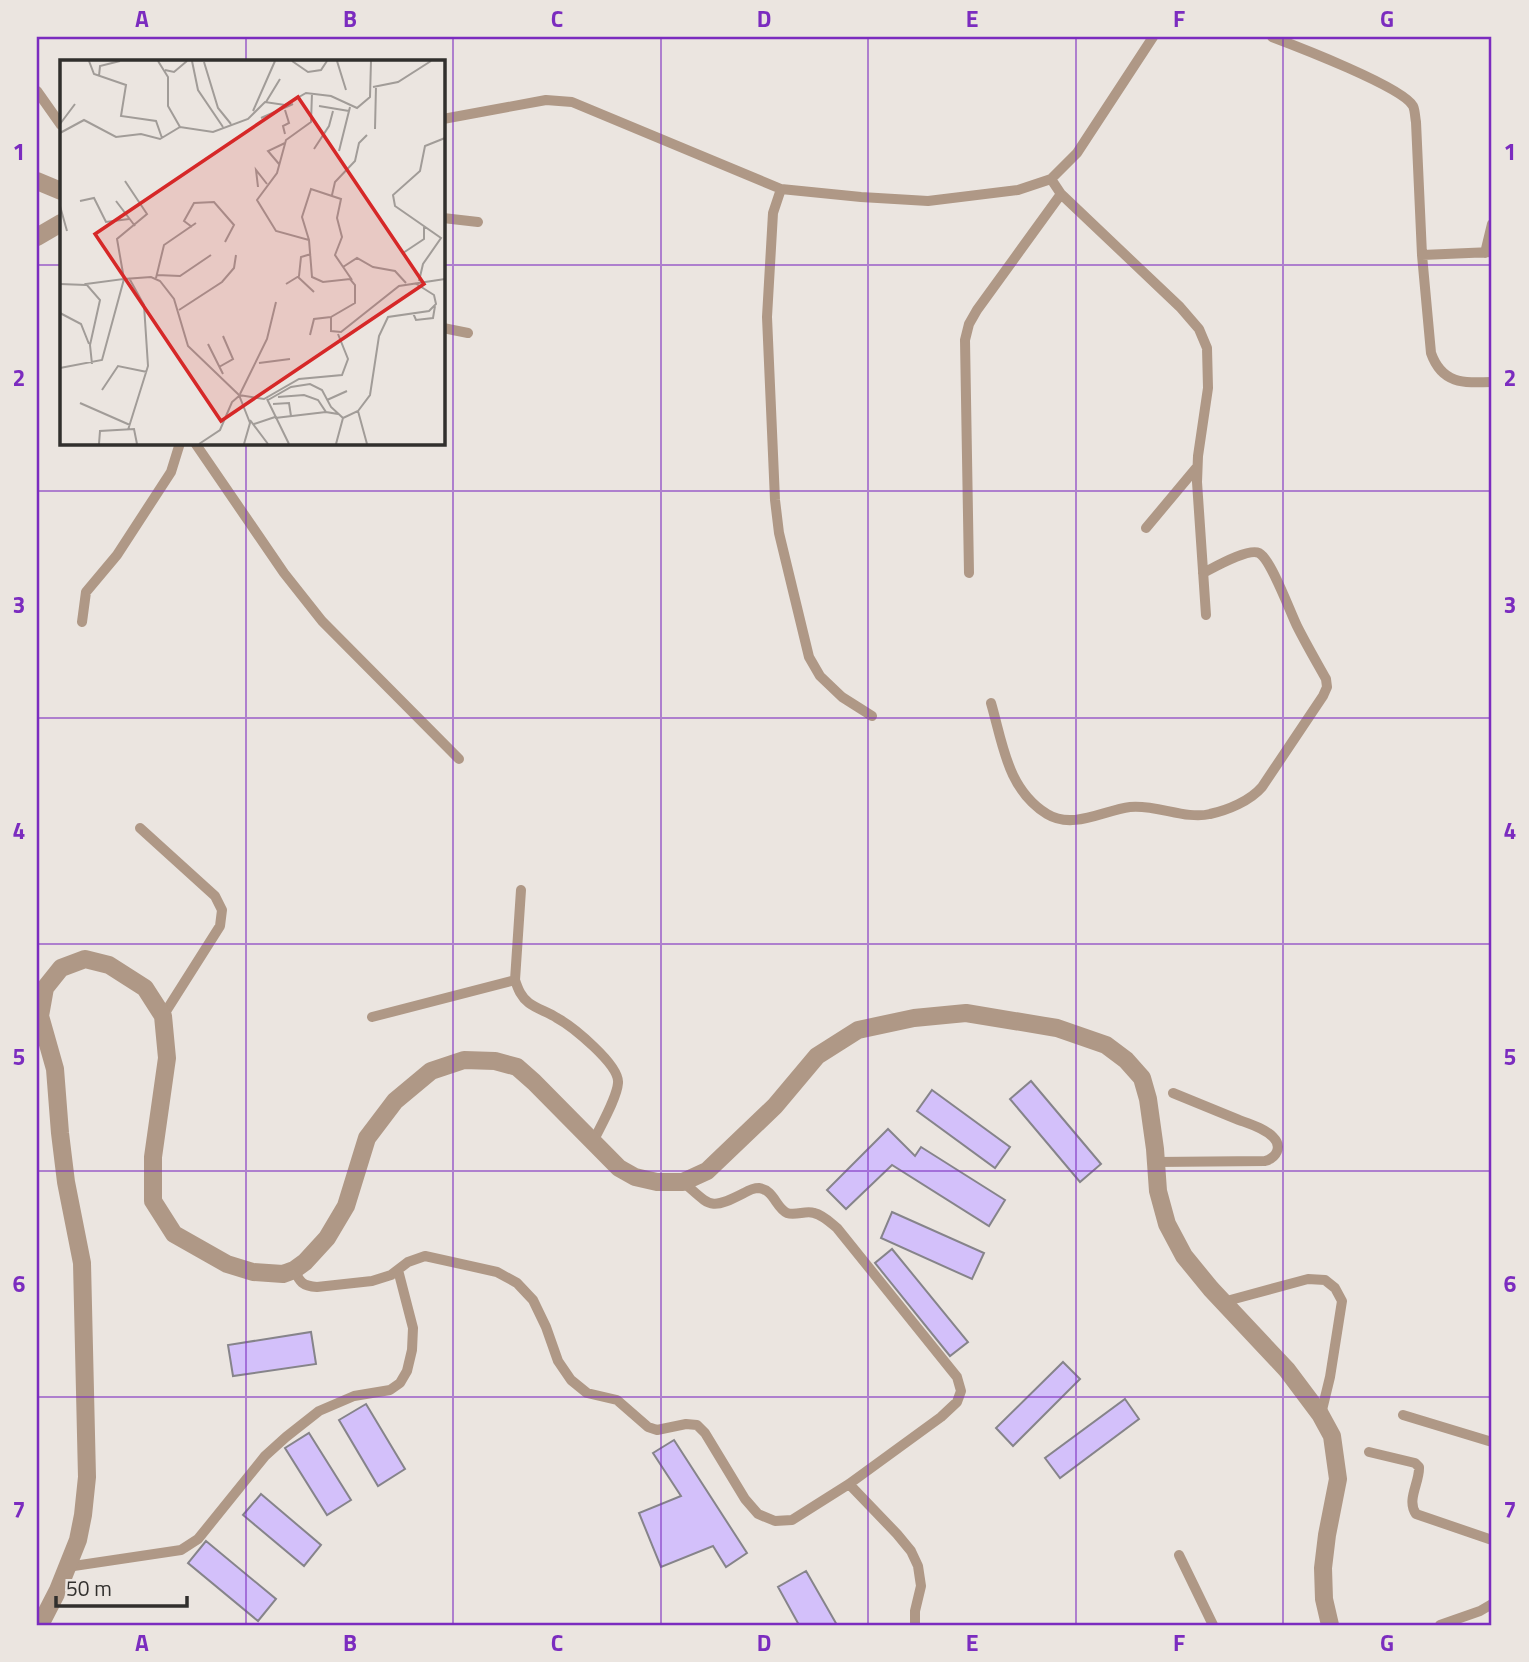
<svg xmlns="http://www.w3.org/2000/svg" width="1529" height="1662" font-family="'Titillium Web',sans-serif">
<rect width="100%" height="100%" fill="#ebe5e0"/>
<path fill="#d3c0fa" stroke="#86848a" stroke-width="2" d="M1031,1081L1101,1164L1080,1182L1010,1099Z
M932,1090L1010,1147L995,1168L917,1111Z
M888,1129L915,1156L921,1147L1005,1200L989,1226L892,1165L846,1209L827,1190Z
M892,1212L984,1253L972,1279L881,1238Z
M892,1249L968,1342L950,1356L875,1263Z
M311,1332L316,1364L233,1376L228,1345Z
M1063,1362L1080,1379L1013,1446L996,1428Z
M1125,1399L1139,1419L1060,1478L1045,1458Z
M366,1404L405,1469L378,1486L339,1420Z
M309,1433L351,1500L327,1515L285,1448Z
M674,1440L747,1553L726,1567L713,1546L661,1567L639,1513L681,1496L653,1453Z
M261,1494L321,1545L304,1566L243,1515Z
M206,1541L276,1599L258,1621L188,1563Z
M806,1571L837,1625H799L778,1587Z"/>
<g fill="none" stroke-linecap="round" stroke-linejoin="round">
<path stroke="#af9886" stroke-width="10" d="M1272,37C1296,46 1403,87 1413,106C1415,110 1415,117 1416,122L1422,255L1431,353C1442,384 1463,383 1492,382
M37,91L61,125
M443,119L546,100L572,102L781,189L861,197L928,201L1018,190L1051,179L1077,153L1153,37
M1051,179L1061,194L1180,307L1199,329L1207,348L1208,388L1198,456L1197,482L1206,615
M781,189L773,213L767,317L775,500L779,533L809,657L820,676L842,697L872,716
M443,218L478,222
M1485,253L1492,224
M1422,255L1492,252
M443,328L468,333
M195,443L284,573L322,621L459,759
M1146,528L1197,467
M969,573L965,340L969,324L977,310L1061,194
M82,622L86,592L117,555L171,472L180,443
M991,703C1003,744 1007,789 1047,814C1073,830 1104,810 1130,807C1156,804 1186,820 1210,814C1228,810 1250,801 1262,787L1323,696L1327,687L1326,679C1316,661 1306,644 1297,626C1290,612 1271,559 1259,553C1248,548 1215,567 1203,573
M140,828L215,896L222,910L220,926L163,1016
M521,890L515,980C518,989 521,997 529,1003C537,1009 548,1012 557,1018C572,1026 620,1065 618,1083C617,1098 600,1127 593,1142
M372,1017L515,980
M1156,1162L1265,1161C1276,1158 1283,1147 1273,1137C1264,1128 1250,1124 1239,1120C1217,1111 1195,1102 1173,1093
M294,1270C300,1282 302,1286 317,1287L372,1281L391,1275L408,1262L425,1256L497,1272L517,1283L533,1300L546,1327L558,1361L571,1380L587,1393L617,1400L648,1427L657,1430L686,1424L697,1425L705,1433L745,1499L758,1514L775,1521L792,1520L849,1484L941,1417L957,1402L961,1391L957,1377L837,1228C831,1223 823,1215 814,1213C806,1210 796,1216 787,1213C776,1208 774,1190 759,1188C754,1188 749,1190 744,1193C709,1211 711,1206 683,1182
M1223,1302L1308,1279L1325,1280L1335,1288L1342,1301L1330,1377L1321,1414
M1403,1415L1492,1442
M1369,1452L1415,1463L1419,1467C1420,1482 1406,1500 1416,1514L1492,1540
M849,1484L897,1534L911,1551L918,1566L921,1586L915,1611V1625
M1179,1555L1213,1625
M67,1567L181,1550L198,1539L265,1456L286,1437L319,1411L354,1396L390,1390L400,1383L407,1371L412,1350L413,1328L398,1270
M1440,1625L1480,1611L1492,1604"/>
<path stroke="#af9886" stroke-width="18" d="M37,181L61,191
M37,237L61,223
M40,1625L58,1590L78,1540L83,1515L87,1477L82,1263L66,1182L60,1133L55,1069L40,1016L45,988L61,968L85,959L109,965L145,988L163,1016L167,1058L153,1157V1201L174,1234L227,1264L253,1272L283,1274L294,1270L305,1262L327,1238L346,1206L367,1138L395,1101L431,1071L464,1060L495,1061L517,1067L534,1082L619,1168L635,1177L657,1182H683L707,1171L775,1106L817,1056L858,1030L914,1018L966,1013L1057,1028L1106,1045L1126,1060L1142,1078L1148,1099L1155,1149L1158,1191L1167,1224L1184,1256L1211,1289L1287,1370L1320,1414L1332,1436L1338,1479L1327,1535L1323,1568L1324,1599L1330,1625"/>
</g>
<path fill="none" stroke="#7b2cbf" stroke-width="2" stroke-opacity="0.55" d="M246,37V61M453,37V1625M661,37V1625M868,37V1625M1076,37V1625M1283,37V1625M37,265H61M443,265H1492M246,443V1625M37,491H1492M37,718H1492M37,944H1492M37,1171H1492M37,1397H1492"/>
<g transform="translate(60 60)">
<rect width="385" height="385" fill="#ebe5e0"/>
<path fill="none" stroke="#a19c98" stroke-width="2" d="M29,1L34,14L66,25L61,56L96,61L102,78M98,1L108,17V46L120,67M132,1L138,30L163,67M232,1L248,12L261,10L267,1M277,1L286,30M144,2L158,48L171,64M105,10L114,12L127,1M39,16L40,6L60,1M313,27L338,22L371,1M252,33L251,62L226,80L217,113L197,140L216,171L249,180L252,217L263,222L290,219L295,225V243L271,257V271L281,272L339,226L385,219M206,42L220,19M259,46L289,51M193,51L215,1M201,58L233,44M0,64L15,44M315,69L316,26M0,73L24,60L56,77L81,74L100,79L120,67L153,72L188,59L205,42L225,45L246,33L271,36L297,48L310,37L311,1M225,74L223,66L229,63L225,50M254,89L269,66L273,51M279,91L290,47M219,104L208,91L225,83M198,127L196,110L207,124M272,135L275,122L295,101L299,83L307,75M20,141L34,138L46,162L69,159M56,141L75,166M0,146L7,171M132,167L124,161L134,143L154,142L174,165L165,182M249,180L242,157L251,129L281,139L277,158L282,177L275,195L292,220M343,193L364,179V166M283,207L297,198L313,207L335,211L346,223M97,215L120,216L151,195M238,217L254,232M96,218L104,185L136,163M359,221L363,204L381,178L335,146L333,135L360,111L365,86L385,78M0,224L26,225M226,224L239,216L241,197L251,194M119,250L162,222L174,208L176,195M0,253L21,264L29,284M353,253L356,260L373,258L375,246M250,275L254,259L271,257M148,284L163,314M199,303L230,299M32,304L30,285L40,240L26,224L64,219L57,179L87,154L65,121M159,307L173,299L163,276M0,308L42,300L64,219L91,217L100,221L114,239L128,286L179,335M42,330L58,306L87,312M180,334L207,279L216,242M218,337L244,335L258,340L266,352L278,354M207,339L229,384M208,340L231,327L250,324L262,330L271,347L283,358M267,340L287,331M20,343L70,365M213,344L229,343L231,356M298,351L307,384M215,358L266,352M190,360L208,384M194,364L215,357M68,370L88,306L84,245L69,218M39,384L40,371L74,369L77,384M139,384L160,370L172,342L179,336M184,384L190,363L179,335L204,339L239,319L282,315L288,299L278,274M276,384L283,358L298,351L310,335L319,276L328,257L369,251L376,244L374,235L355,223"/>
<path fill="#d62828" fill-opacity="0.15" stroke="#d62828" stroke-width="3.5" d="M238,37L364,224L161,361L35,174Z"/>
<rect width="385" height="385" fill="none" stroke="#312f2d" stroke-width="3.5"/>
</g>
<rect width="1529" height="1662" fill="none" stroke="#ebe5e0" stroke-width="77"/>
<path d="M56 1596v10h131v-10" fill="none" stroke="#312f2d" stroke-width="3.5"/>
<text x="66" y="1596" font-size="21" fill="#312f2d" stroke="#ebe5e0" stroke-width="5" paint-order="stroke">50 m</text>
<rect x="38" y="38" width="1452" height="1586" fill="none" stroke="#7b2cbf" stroke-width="2.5"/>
<g font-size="23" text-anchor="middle" font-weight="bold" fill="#7b2cbf">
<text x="142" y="27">A</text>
<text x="350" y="27">B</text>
<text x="557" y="27">C</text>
<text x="764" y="27">D</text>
<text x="972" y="27">E</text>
<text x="1179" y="27">F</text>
<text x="1387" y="27">G</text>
<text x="19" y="160">1</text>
<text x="1510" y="160">1</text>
<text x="19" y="386">2</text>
<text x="1510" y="386">2</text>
<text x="19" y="613">3</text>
<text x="1510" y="613">3</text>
<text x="19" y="839">4</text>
<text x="1510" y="839">4</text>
<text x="19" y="1065">5</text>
<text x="1510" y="1065">5</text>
<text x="19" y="1292">6</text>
<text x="1510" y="1292">6</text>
<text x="19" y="1518">7</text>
<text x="1510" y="1518">7</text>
<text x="142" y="1651">A</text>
<text x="350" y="1651">B</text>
<text x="557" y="1651">C</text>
<text x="764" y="1651">D</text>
<text x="972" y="1651">E</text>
<text x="1179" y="1651">F</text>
<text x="1387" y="1651">G</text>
</g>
</svg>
